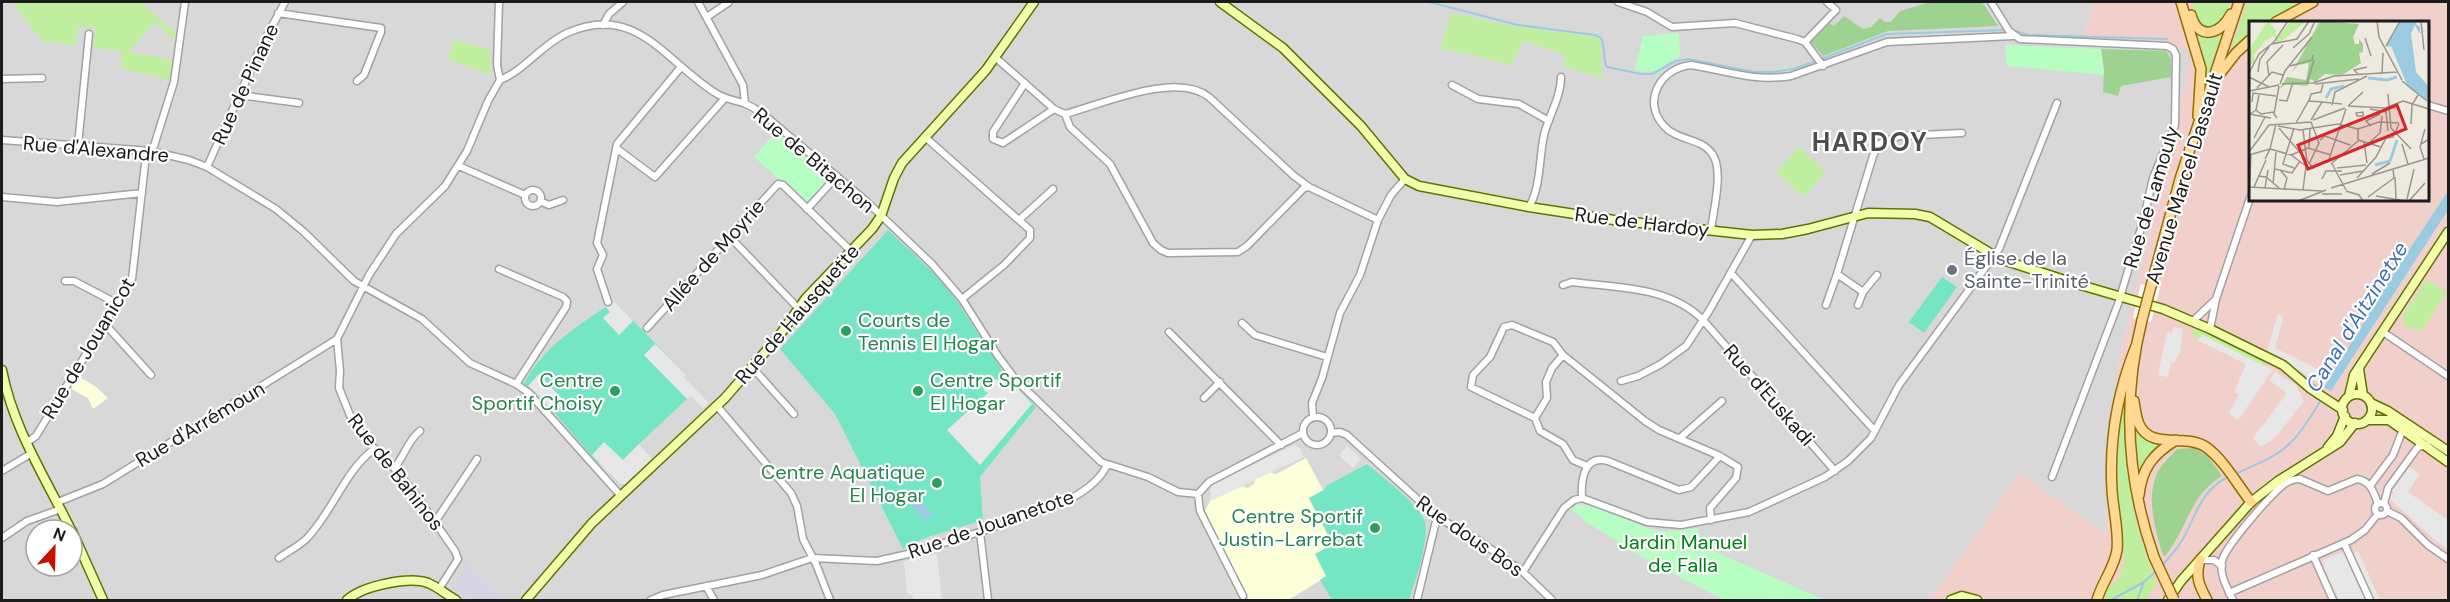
<svg xmlns="http://www.w3.org/2000/svg" width="2450" height="602" font-family="'DM Sans',sans-serif">
<rect width="100%" height="100%" fill="#eeeadf"/>
<path fill="#d9d8d8" fill-rule="evenodd" d="M2,2H2093L2082,43L2193,49L2118,365L2105,535L1933,596L1927,600H2ZM36,530H72V566H36Z"/>
<path fill="#f1d0cc" fill-rule="evenodd" d="M2093,2H2448V600H1927L1933,596L2020,473L2105,534L2118,365L2193,49L2082,44ZM2250,22H2428V200H2250Z"/>
<path fill="#fcffd7" d="M78,376L95,386L108,398L93,409L88,398L71,389Z
M1306,458L1323,490L1309,499L1333,545L1326,577L1288,600H1249L1205,511L1210,501L1242,486L1248,488L1254,484L1255,479L1270,472L1276,474Z"/>
<path fill="#c0ee9f" d="M12,2H116L121,5L124,2H140L177,34L176,41L155,22L129,52L173,60L170,80L121,69L122,51L94,48L96,28L78,26L76,46L42,41Z
M2192,2H2231C2219,33 2199,39 2192,2Z
M2247,2H2301L2266,22H2250V34L2230,54Z
M1451,13L1512,26L1600,37L1603,79L1563,66L1566,56L1523,40L1512,66L1473,55L1440,49Z
M2195,30L2208,36L2222,34L2202,93L2204,62Z
M454,40L490,50V75L448,59Z
M1799,147L1826,172L1804,197L1776,172Z
M2427,279L2447,292L2421,332L2413,327L2409,330L2403,321V316Z
M2194,329H2201L2264,359L2266,364L2262,365L2203,335L2198,339L2192,334Z
M2125,384C2122,451 2129,520 2157,583L2146,600H2103L2107,588L2117,581L2125,561L2116,485L2115,439Z
M2134,420L2162,444L2148,457L2138,478Z"/>
<path fill="#9ed290" d="M1930,2H1982L1998,26L1888,31L1823,56L1811,42L1829,23L1834,26L1844,16L1863,29L1871,27L1880,18L1885,22H1891L1900,11Z
M2101,49L2166,51L2171,59V77L2121,86L2118,96L2103,92L2104,69Z
M2194,448L2208,456L2222,476C2187,498 2189,528 2164,557C2156,536 2147,501 2155,479C2158,467 2169,458 2177,449Z"/>
<path fill="#b6fec1" d="M1679,33L1680,56L1662,66L1663,71L1657,73L1656,71L1644,72L1635,69L1643,36Z
M2005,45L2101,49L2104,75L2007,66Z
M777,131L826,175L822,179L826,183L806,203L754,157Z
M1578,505C1601,503 1632,525 1655,530C1669,533 1683,530 1697,528L1705,547L1824,600H1724L1647,560L1586,522L1571,509Z"/>
<path fill="#74e6c3" d="M888,230L932,271L953,295L1005,375L1036,407L980,477L983,520L922,539L903,549L835,414L780,349Z
M1942,277L1957,287L1924,333L1909,322Z
M614,301L686,375L684,377L709,403L703,409L691,396L687,399L639,444L653,461L623,485L618,483L600,462L598,463L539,395L524,384C542,347 581,324 614,301Z
M1367,464C1381,476 1417,503 1424,519C1431,537 1415,582 1409,600H1332L1320,580L1326,576L1315,554L1333,544L1309,498L1324,490L1326,486Z"/>
<path fill="#e7e7e7" d="M614,301L633,321L619,335L603,318L610,312L606,307Z
M2278,313L2283,318L2275,348L2330,375L2323,386L2267,351Z
M2173,327L2183,329L2180,352L2174,363L2171,362L2168,377L2158,375L2167,332L2172,333Z
M2203,335L2273,370L2238,420L2229,413L2239,394L2234,392L2246,364L2197,340Z
M655,344L686,375L684,377L709,403L703,409L691,396L687,399L644,355Z
M2275,372L2296,385L2304,401L2275,438L2261,447L2253,438L2287,393L2269,380Z
M539,374L565,402L554,413L539,395L528,386Z
M1006,376L1032,404L980,465L947,430L988,393L983,390L995,379L1001,381Z
M604,442L623,460L639,444L652,459L626,484H620L592,455Z
M1294,445L1300,448L1304,457L1210,501L1211,485Z
M1347,446L1361,459L1353,468L1339,455Z
M2408,466L2420,474L2408,492L2448,520V549L2434,539L2390,499L2394,492L2391,489Z
M2358,551L2380,600H2370L2349,556Z
M2343,552L2365,600H2339L2323,566L2325,565L2323,560Z
M937,554L942,600H914L911,594H907L904,561Z"/>
<path fill="#d5d4e4" d="M461,558L464,559L480,580L496,592L502,594L501,600H475L456,588L448,592L446,587L447,581L455,584L464,569Z"/>
<path fill="#9bcbe1" d="M2448,191V210L2331,391L2324,387L2394,273Z
M915,493L933,514L925,521L906,500Z"/>
<path fill="#fff" d="M2141,284L2160,288L2151,322L2133,318Z"/>
<g fill="none" stroke-linecap="round" stroke-linejoin="round">
<path stroke="#9bcbe1" stroke-width="2" d="M1429,2L1518,25L1595,35L1601,38C1606,47 1602,59 1607,67L1641,74H1652L1676,61L1689,59L1754,72H1773L1793,69L1816,61
M2012,30L2028,35L2167,39
M1821,59L1887,34L2006,30
M2235,474C2286,452 2292,448 2321,400
M2162,565C2170,557 2177,549 2183,539C2196,515 2202,488 2230,476
M2113,599L2144,582
M2137,600L2144,582L2156,571"/>
<defs>
<path id="street" d="M698,2L743,85L745,103
M1618,2L1647,12L1672,27L1735,23L1797,39L1805,42L1823,66
M1991,2L2009,31L2020,39L2167,46L2173,49L2176,55L2175,125L2153,178L2144,218L2118,304L2052,477
M278,13L381,28V32L364,75L357,81
M707,17L729,2
M603,25L609,14L623,2
M1805,42L1836,10L1827,2
M996,58L1054,109L1065,114C1103,104 1176,71 1209,97L1294,176L1309,187L1378,220
M2,79L42,78
M500,80C525,70 541,45 567,33C637,2 665,62 717,94C726,99 734,100 743,103C750,105 757,110 763,114L866,201L932,264L962,299L998,356L1016,380L1101,462L1148,477L1178,492L1198,494L1209,482L1303,433
M1025,83L993,132V139L1003,143L1054,109
M1452,85L1478,99L1519,104L1549,121
M239,95L299,103
M2428,105L2448,111
M1065,114L1070,127L1110,164L1153,243L1161,250L1168,253L1238,252L1247,246L1304,188L1309,187
M925,137L1030,230V238L1004,265L962,299
M2,140L150,151L189,160L207,167L276,209L304,232L354,281L422,319L470,363L516,384L529,393L621,496
M78,145L89,34
M616,148L655,177L725,98
M459,166L525,195
M207,167L261,47L285,2
M525 198a8 8 0 1 1 16 0a8 8 0 1 1-16 0Z
M2,197L57,202L142,193
M542,202L549,205L563,200
M1529,207C1541,187 1539,158 1544,135C1549,115 1561,97 1561,77
M807,209L837,176
M1019,220L1053,189
M1711,231C1713,211 1723,175 1714,157C1704,137 1678,142 1664,126C1641,101 1661,68 1691,65C1728,71 1753,82 1791,76L1887,42L2013,36
M730,237L798,308
M499,269L563,297L567,301L566,307L516,384
M1731,273L1875,431
M1877,275L1863,292L1837,274L1873,156L1879,144L1899,136L1962,133
M65,281H74L118,304
M1563,285L1572,282C1617,288 1669,286 1703,320L1835,471
M608,302L597,269L603,255L597,243L617,144L681,67
M1826,305L1837,274
M1858,305L1863,292
M2193,321L2214,301
M1242,323L1255,335L1327,357
M105,324L151,375
M647,328L778,184L783,185L851,251
M2210,329L2216,299L2250,198
M1169,332L1281,445
M2383,332L2448,376
M752,367L794,414
M1621,381L1638,376L1661,364L1686,346L1709,311L1752,235
M1204,398L1220,382
M717,406L791,493L797,506L803,539L816,564L830,600
M1303 431a14 14 0 1 1 28 0a14 14 0 1 1-28 0Z
M1313,417L1312,403L1322,378L1340,313L1360,275L1378,220L1391,195L1405,179
M1535,418L1471,387L1473,375L1490,357L1504,327L1512,325L1553,342L1563,355L1645,421L1659,430L1720,456L1738,467L1736,478L1710,508L1711,520
M1535,418L1540,431L1563,444L1573,460L1587,466
M1535,418L1547,398L1546,382L1552,368L1563,355
M1331,433L1340,432L1347,435L1437,517L1478,540L1523,572L1552,600
M1680,438L1722,401
M26,443L36,436L132,279L146,155L154,146L174,82L185,2
M394,468C405,456 407,441 420,431
M2,471L32,453
M2370,486L2393,455L2403,429
M1198,494L1200,511L1243,596
M1582,498C1581,482 1583,454 1608,461L1679,490L1691,487L1720,456
M58,502L103,484L337,339
M2375 509a6 6 0 1 1 12 0a6 6 0 1 1-12 0Z
M2384,504L2388,488L2415,451L2418,447L2427,445
M2387,511L2401,518L2428,545L2448,559
M435,522L477,459
M980,532L988,600
M2,538L27,521L61,509
M2344,543L2370,600
M2313,555L2333,600
M279,558C288,551 302,545 309,536C333,510 345,471 374,449
M2200,560H2214L2222,566
M1523,572L1564,508L1574,500L1582,498L1647,522L1681,525L1749,512L1825,477L1848,461L1871,438L1899,385L1999,249L2057,103
M706,586L714,600
M439,589L458,559L455,551L416,495L394,468L368,442L352,420L339,388L340,371L337,339L369,275L396,234L445,186L467,151L488,101L500,80L497,65L499,2
M2229,593L2351,540L2365,530L2377,515
M651,600L663,595L762,575L812,558L877,561L908,554L986,530L1066,501C1081,494 1100,481 1107,465
M1417,600L1437,517
M2233,600C2227,588 2219,574 2222,561C2226,545 2269,497 2283,485C2288,481 2294,479 2300,479L2328,491L2357,479C2371,481 2374,493 2378,504"/>
<path id="secondary" d="M1220,2L1283,48L1361,126L1405,179L1419,186L1529,207L1614,220L1752,235L1782,234L1808,229L1868,213L1915,214L1930,217L2000,259L2077,284L2163,309L2210,329L2283,365L2311,389L2343,410
M2359,369L2363,395
M2,370C13,428 45,477 71,530
M2342 409a15 15 0 1 1 30 0a15 15 0 1 1-30 0Z
M2349,396L2354,375L2448,232
M2371,403L2388,411L2448,451
M2367,420H2389L2448,462
M2328,447L2337,436L2345,416
M72,531L103,600
M347,600C362,586 409,576 428,583C438,587 447,595 456,600
M526,600L592,523L725,398L779,336L806,298L872,229L881,216L894,178L902,163L986,70L1034,2
M1951,600L1962,596L1977,600
M2168,600L2181,581L2251,502L2278,481L2340,442L2355,423"/>
<path id="primary" d="M2181,2L2201,69L2198,116
M2191,15C2198,41 2221,35 2231,14
M2276,22L2313,2
M2218,76L2236,53L2250,40
M2151,286L2180,179L2239,2
M2142,320C2122,400 2127,480 2154,557
M2134,401C2135,408 2136,417 2139,424C2151,451 2186,433 2206,447C2224,460 2237,484 2251,502
M2139,495C2142,468 2153,454 2176,440
M2200,560C2195,577 2199,585 2207,600
M2097,600C2102,582 2114,569 2117,550C2119,531 2113,509 2112,490C2109,440 2117,393 2136,346"/>
</defs>
<use href="#street" stroke="#a2a2a2" stroke-width="9"/>
<use href="#secondary" stroke="#5f7400" stroke-width="11"/>
<use href="#primary" stroke="#926d00" stroke-width="12"/>
<use href="#street" stroke="#fff" stroke-width="6"/>
<use href="#secondary" stroke="#f4ffac" stroke-width="8"/>
<use href="#primary" stroke="#ffd993" stroke-width="9"/>
<defs>
<path id="primary-bridge" d="M2142,320L2151,286
M2154,557L2174,600"/>
</defs>
<use href="#primary-bridge" stroke="#926d00" stroke-width="12" stroke-linecap="butt"/>
<use href="#primary-bridge" stroke="#ffd993" stroke-width="9"/>
</g>
<circle fill="#6b7280" stroke="#fff" stroke-width="2" cx="1952" cy="270" r="6"/>
<g fill="#2e9e5b" stroke="#fff" stroke-width="2">
<circle cx="846" cy="331" r="6"/>
<circle cx="615" cy="391" r="6"/>
<circle cx="918" cy="391" r="6"/>
<circle cx="937" cy="483" r="6"/>
<circle cx="1375" cy="528" r="6"/>
</g>
<g text-anchor="middle" stroke-width="4.5" stroke-linejoin="round" paint-order="stroke">
<g font-size="20" fill="#1b1b1b" stroke="#fff">
<text transform="translate(245 84) rotate(-65)" y="7">Rue de Pinane</text>
<text transform="translate(96 149) rotate(5)" y="7">Rue d'Alexandre</text>
<text transform="translate(814 160) rotate(40)" y="7">Rue de Bitachon</text>
<text transform="translate(2184 178) rotate(-73)" y="7">Avenue Marcel Dassault</text>
<text transform="translate(2151 197) rotate(-73)" y="7">Rue de Lamouly</text>
<text transform="translate(1642 222) rotate(7)" y="7">Rue de Hardoy</text>
<text transform="translate(713 255) rotate(-48)" y="7">Allée de Moyrie</text>
<text transform="translate(797 314) rotate(-49)" y="7">Rue de Hausquette</text>
<text transform="translate(88 348) rotate(-59)" y="7">Rue de Jouanicot</text>
<text transform="translate(1769 395) rotate(49)" y="7">Rue d'Euskadi</text>
<text transform="translate(200 424) rotate(-31)" y="7">Rue d'Arrémoun</text>
<text transform="translate(396 472) rotate(52)" y="7">Rue de Bahinos</text>
<text transform="translate(991 524) rotate(-19)" y="7">Rue de Jouanetote</text>
<text transform="translate(1470 536) rotate(35)" y="7">Rue dous Bos</text>
</g>
<g font-size="20" fill="#5b616d" stroke="#fff" text-anchor="start">
<text x="1964" y="265">Église de la<tspan x="1964" dy="23">Sainte-Trinité</tspan></text>
</g>
<g font-size="20" fill="#27864d" stroke="#fff" text-anchor="end">
<text x="858" y="327" text-anchor="start">Courts de<tspan x="858" dy="23">Tennis El Hogar</tspan></text>
<text x="603" y="387">Centre<tspan x="603" dy="23">Sportif Choisy</tspan></text>
<text x="930" y="387" text-anchor="start">Centre Sportif<tspan x="930" dy="23">El Hogar</tspan></text>
<text x="925" y="479">Centre Aquatique<tspan x="925" dy="23">El Hogar</tspan></text>
<text x="1363" y="523">Centre Sportif<tspan x="1363" dy="23">Justin-Larrebat</tspan></text>
</g>
<g font-size="20" fill="#018116" stroke="#fff">
<text x="1683" y="549">Jardin Manuel<tspan x="1683" dy="23">de Falla</tspan></text>
</g>
<g font-size="21" font-style="italic" fill="#4070b3" stroke="#fff">
<text transform="translate(2357 317) rotate(-58)" y="7">Canal d'Aitzinetxe</text>
</g>
<g font-size="26" font-weight="bold" letter-spacing="1.5" fill="#4e4e4e" stroke="#fff">
<text x="1870" y="151">HARDOY</text>
</g>
</g>
<g transform="translate(2249 21)">
<rect width="180" height="180" fill="#eeeadf"/>
<path d="M38,0L21,2L27,10V19L42,0L56,1L32,21L28,23L25,15L16,20L5,34V43H0L1,27L18,1Z" fill="#c0ee9f"/>
<path d="M71,0L110,3L104,16L106,23H110V18L114,23V31L110,32L112,42L93,54L76,53L66,61L62,58L58,65L37,63L30,68L38,56L57,59L60,42L49,44L43,51Z" fill="#9ed290"/>
<path d="M151,0H168L167,3L171,6V11L179,10L170,12L166,4L162,12L167,51L180,66V80L159,66L142,25L137,26Z" fill="#9bcbe1"/>
<path fill="none" stroke="#9bcbe1" stroke-width="3" d="M119,57L138,59L148,56M77,77L82,68L95,65M126,144L141,140L148,119"/>
<path fill="none" stroke="#9a9791" stroke-width="1.5" d="M128,0L130,16L153,59M172,0L175,29M179,0L180,29M116,17L122,35M23,23L48,18L60,0M137,25L151,0M44,27L60,13L66,0M41,45L63,39L64,34M9,51L11,38L20,26M0,52L10,33L25,21L39,0M109,53L105,49L118,46M133,53L134,32M20,55L18,41L34,24M0,56L20,66M153,60L178,80M58,62L65,39M31,63L36,50L63,16M33,63L64,62L85,55L148,51M66,63L110,58M8,67L23,51L34,54M0,70L30,64M62,73L60,80L73,81L62,99M62,73L72,71L74,63M139,73L142,107L162,128M30,79L38,80L44,61M154,80L180,88M3,81L4,72L27,75M73,81L93,83M83,84L86,71L118,55M99,85L114,71M99,85L136,87L154,80M121,88L137,91L139,110M7,89L12,93L25,91M114,91V95H108L107,92ZM0,93L22,97M1,93L7,89L10,74M28,97L25,93L30,65M64,99L96,87M47,102L60,79M162,103L163,84L169,74M29,105L51,109L89,103L109,108L130,101L150,102M122,105L117,100L131,93M30,107L65,148M45,107L34,143L45,147M54,109L58,141M5,117L16,96M71,119L76,115L101,124M109,119L132,126M115,121L118,142M120,122L131,112L133,95M153,123L159,143M172,123L179,119L180,107M60,127L61,108M0,131L20,104L62,101M0,134L21,128L27,103M42,134L59,127L82,134M16,138L21,128L42,134L57,145L54,169M175,138L171,126L176,108M79,141L97,88M60,143L70,122L62,101M82,143L109,120V108M83,143L97,169M88,147L117,144M26,148L43,152L51,140M31,149L38,157L35,169M123,153L141,142M91,154L114,150M9,155L17,156L30,167M146,156L147,178M108,157L127,136L137,117L144,116L150,103M73,158L77,150H93M24,163L27,131M0,166L73,170M5,166L17,139M16,167L19,149M82,167L180,137M97,170L110,174L114,180M73,173H93M0,175L2,133M127,175L156,180M119,176L145,157L144,148M158,178L165,148M49,180L77,169M160,180L176,162"/>
<path fill="#d62828" fill-opacity="0.15" stroke="#d62828" stroke-width="3" d="M148,84L157,108L59,148L49,124Z"/>
<rect width="180" height="180" fill="none" stroke="#1b1b1b" stroke-width="3"/>
</g>
<rect width="2450" height="602" fill="none" stroke="#1b1b1b" stroke-width="6"/>
<g transform="translate(54 548) rotate(22)"><circle r="28" fill="#ffffff" stroke="#a4a4a4" stroke-width="1.5"/>
<path d="M0-4.5L10 22L0 15L-10 22Z" fill="#c61000"/>
<text y="-9" font-size="16" font-weight="bold" text-anchor="middle" fill="#1b1b1b">N</text>
</g>
</svg>
